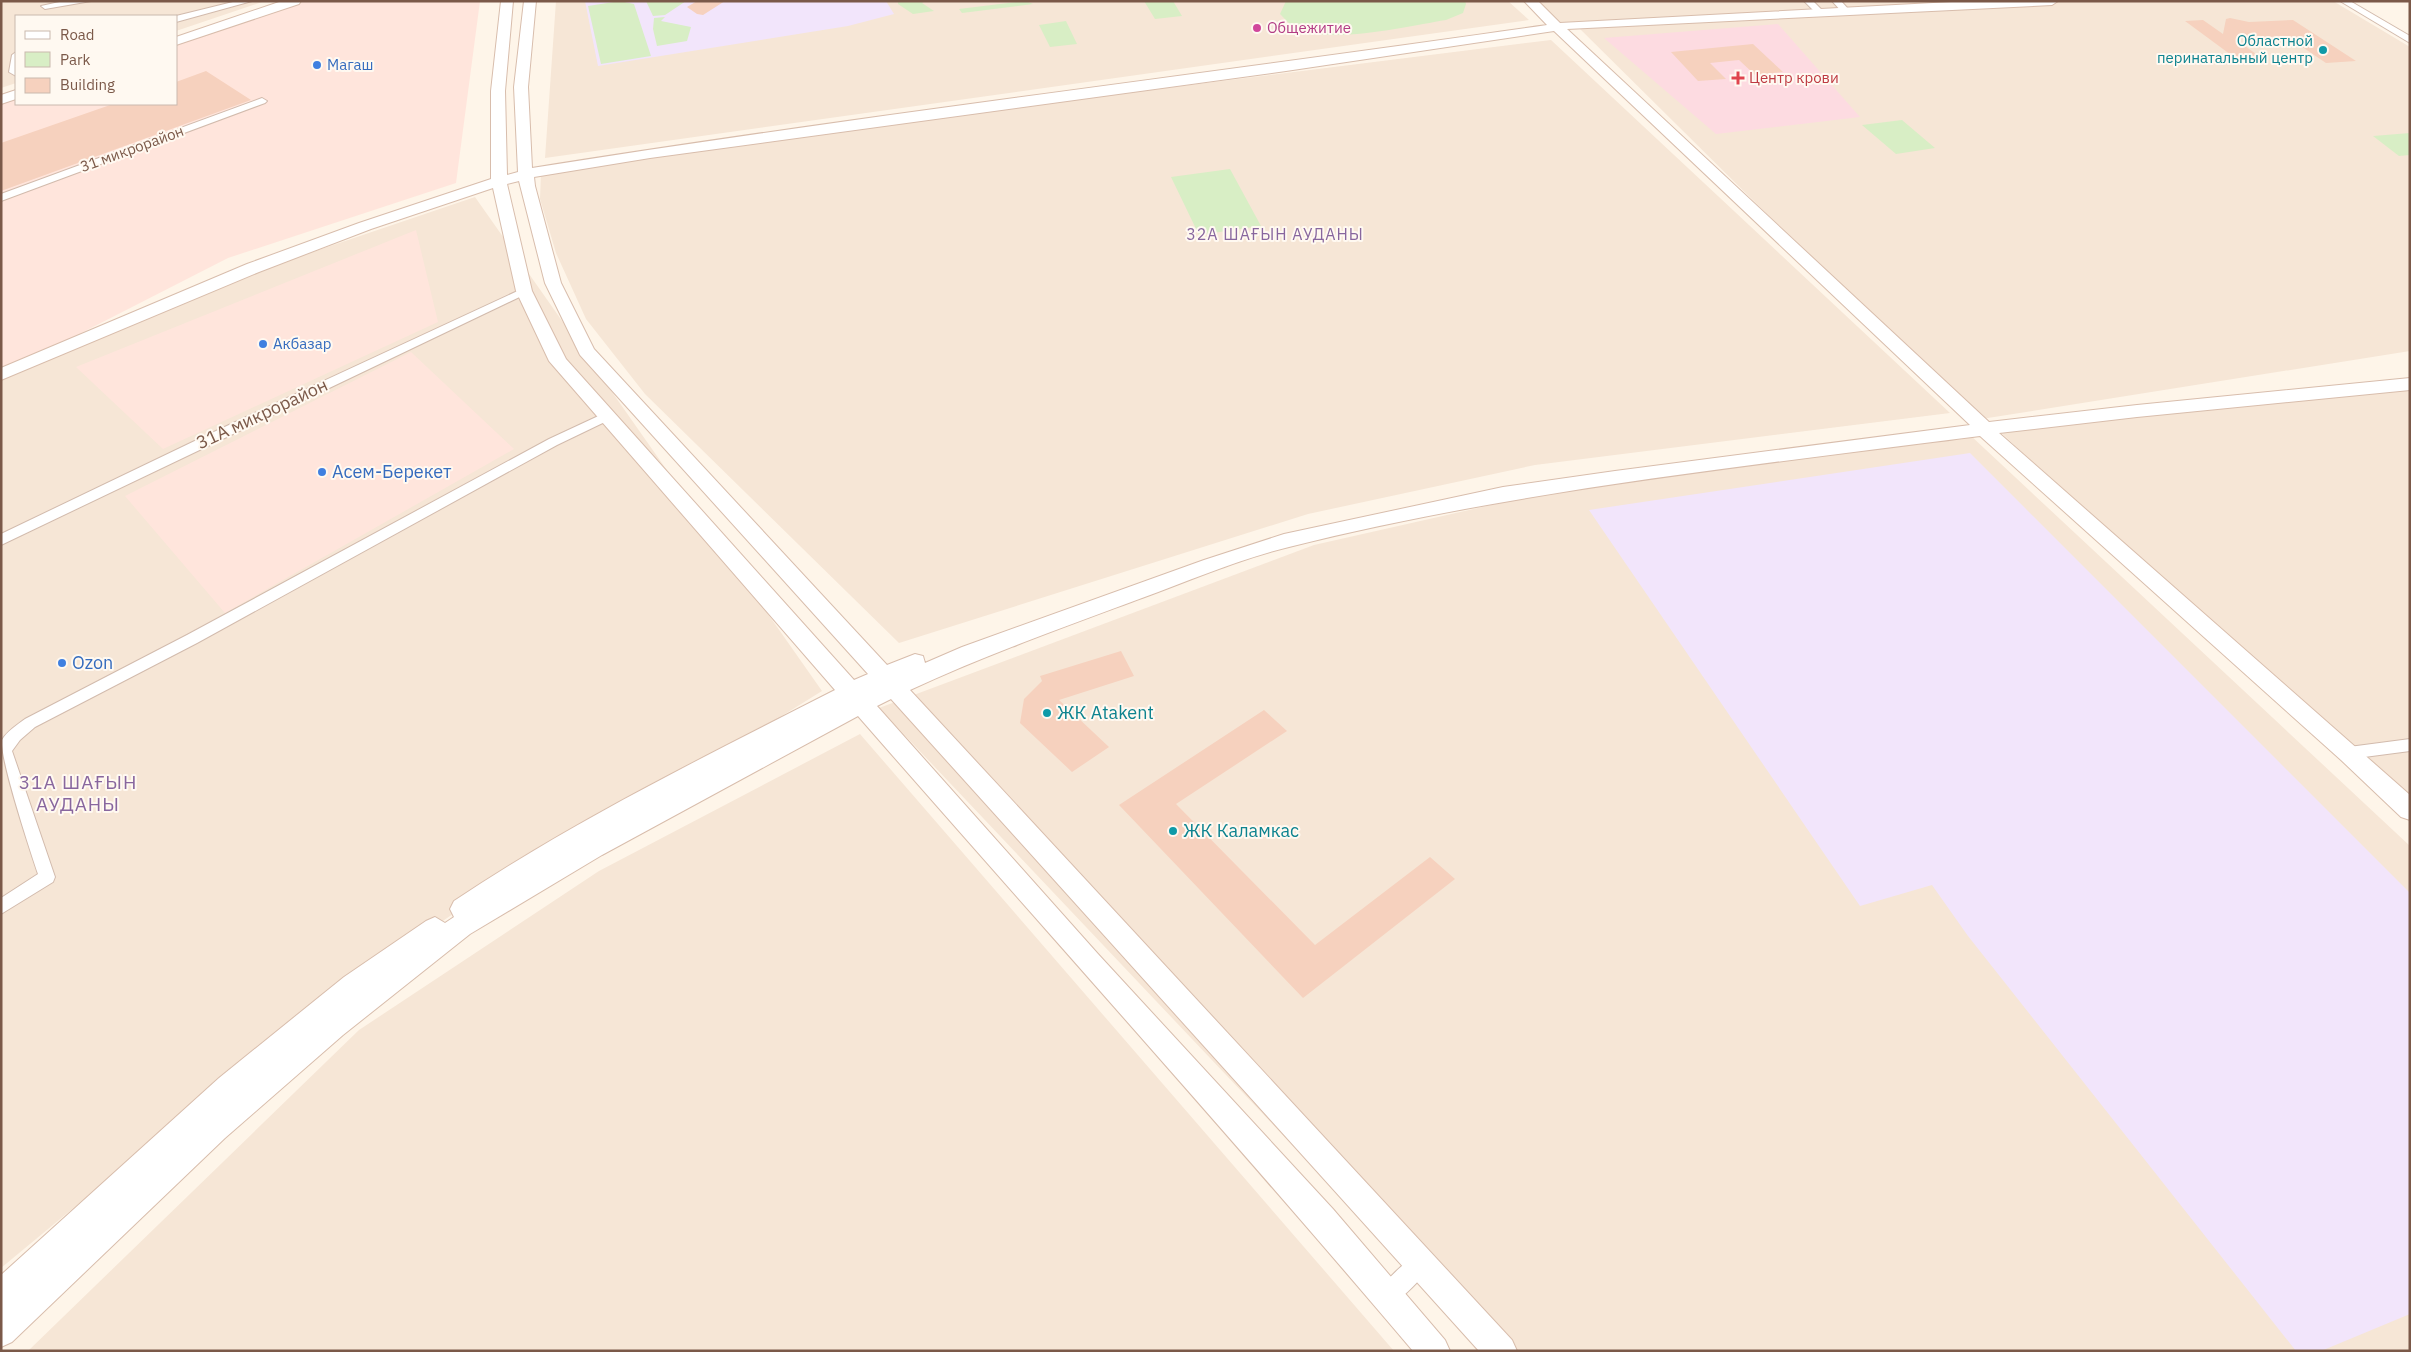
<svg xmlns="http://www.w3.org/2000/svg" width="2411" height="1352" font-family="'IBM Plex Sans',sans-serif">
<rect width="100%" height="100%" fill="#fef5e9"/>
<path fill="#f6e6d6" d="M1,1H265L176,31V16H16V83L1,88Z
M556,1H1508L1529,20L545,158Z
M1534,1H2040L1558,23Z
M2059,1H2333L2410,47V351L1975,420L1576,25Z
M1551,40L1950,413L1535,465L1308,514L899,643L645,394L586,319L556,253L540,199L541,173L933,117Z
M475,197L822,691L685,776L450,916L310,1012L1,1268V378L286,261Z
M2410,386V812L1995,427Z
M1970,435L2410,846V1351H1487L879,708L1314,545L1540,494Z
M860,734L1394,1351H28L359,1030L599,871Z"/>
<path fill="#ffe5dc" d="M305,1H480L456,183L228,258L1,374V102L16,97V104H176V44Z
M416,230L438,322L163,449L76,367Z
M411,352L514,449L225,613L125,496Z"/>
<path fill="#f2e5fb" d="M585,1H886L894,14L848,26L598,66Z
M1970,453L2410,893V1314L2321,1351H2296L1968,936L1932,885L1860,906L1589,510Z"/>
<path fill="#fddbe1" d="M1778,24L1860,117L1716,134L1604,38Z"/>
<path fill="#d8eec5" d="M620,1L634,4L651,56L601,64L588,6Z
M646,1H686L665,15L653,16Z
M898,1H925L922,3L934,11L913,14L898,4Z
M1025,1L1033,4L962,13L959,9Z
M1144,1H1173L1182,16L1155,19Z
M1286,1H1465L1466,4L1463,13L1446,20C1409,26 1326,46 1294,27C1289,24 1284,18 1280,14Z
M665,17L661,21L691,27L687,41L657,46L653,29L654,18Z
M1066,21L1077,44L1050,47L1039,25Z
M1902,120L1935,148L1896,154L1862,125Z
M2410,133V155L2399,156L2373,136Z
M1230,169L1261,226L1199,235L1171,177Z"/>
<path fill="#f6d1be" d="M697,1H725L703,15L697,14L687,7Z
M2230,18L2249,22L2293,20L2356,61L2326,63L2286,36L2235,39L2266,61L2242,63L2185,21L2203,20L2223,34L2226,19Z
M1753,44L1783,72L1755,75L1739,60L1710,63L1726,79L1698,81L1671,52Z
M206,71L251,100L1,191V143L113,104H176V82Z
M1121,651L1134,676L1059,700L1109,747L1072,772L1020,723L1024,699L1042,681L1040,676Z
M1264,710L1287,731L1176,804L1315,945L1430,857L1455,879L1303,998L1119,805Z"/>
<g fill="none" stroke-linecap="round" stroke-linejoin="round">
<defs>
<path id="street" d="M64,1H91L45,9L41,6Z
M237,1H252L176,22V16Z
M1804,1H1813L1824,12L1817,14Z
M1832,1H1841L1850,11L1843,13Z
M2340,1H2350L2410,36V43Z
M16,52V76L9,72L12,55Z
M262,98L267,101L265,103L1,201V194Z
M524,288L528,289V293L1,545V534L203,437Z
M607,412L611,413L613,416L611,419L557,445L197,643L35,727L20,740L12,751L55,877L53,882L1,914V898L38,874C30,850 0,759 2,740C7,731 17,725 25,719L187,635L549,439Z
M2410,739V751L2349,759L2343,757L2341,753L2343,749L2349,747Z
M1421,1253L1428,1256L1431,1263C1426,1276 1400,1301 1387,1307L1380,1303L1376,1296C1382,1283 1408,1258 1421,1253Z"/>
<path id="secondary" d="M282,1H301L299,4L176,45V37Z
M501,1H513L505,91L507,175L518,172L514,87L524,1H536L528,87L532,168C870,114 1209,74 1547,25L1524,1H1538L1560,23L1971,1H2058L2052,5L1567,29L1989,422L2137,405L2410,378V390L2137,417L1999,433L2410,795V820L2401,817L2341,760L1980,436C1749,466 1516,490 1289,547C1239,559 1191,580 1142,598C1064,627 986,655 910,690L1512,1340L1517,1351H1479L891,699L877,706L1098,954L1333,1209L1445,1340L1450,1351H1413C1231,1136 1043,928 858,716L602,855L470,934L343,1035L225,1138L12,1342L1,1347V1275L219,1078L344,977L426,921L435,917L445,923L454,917L450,909L454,901C575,820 706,756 835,690L549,361L516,291L493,188L371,229L259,272L1,380V368L247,264L359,223L491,179V91ZM1554,31L1970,425L1615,471L1503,487L1284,534L1204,560L962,647L925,663L923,656L915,654L887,665L594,349L561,283L535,186L534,177L650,158L1286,71ZM519,181L545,283L580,355L868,674L854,680L566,359L532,291L507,184Z
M16,90V99L1,104V95Z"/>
</defs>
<use href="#street" stroke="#d2bbad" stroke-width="2"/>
<use href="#secondary" stroke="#d8bdac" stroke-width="2"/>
<use href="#street" fill="#fff" fill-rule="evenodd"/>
<use href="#secondary" fill="#fff" fill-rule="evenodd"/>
</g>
<circle fill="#d1479c" stroke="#fff9f1" stroke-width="2" cx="1257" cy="28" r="5"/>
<g fill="#0f9aa8" stroke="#fff9f1" stroke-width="2">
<circle cx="2323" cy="50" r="5"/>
<circle cx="1047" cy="713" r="5"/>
<circle cx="1173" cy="831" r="5"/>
</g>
<g fill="#3f7fe0" stroke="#fff9f1" stroke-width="2">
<circle cx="317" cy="65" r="5"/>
<circle cx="263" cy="344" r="5"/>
<circle cx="322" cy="472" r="5"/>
<circle cx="62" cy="663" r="5"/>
</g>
<path fill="#e0444e" stroke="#fff9f1" stroke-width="2" d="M1735.5 70.5h5v5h5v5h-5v5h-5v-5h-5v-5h5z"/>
<g text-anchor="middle" stroke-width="4" stroke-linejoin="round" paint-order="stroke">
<g font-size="15" fill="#b23c85" stroke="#fff9f1" text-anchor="start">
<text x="1267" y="33">Общежитие</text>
</g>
<g font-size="15" fill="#0d838f" stroke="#fff9f1" text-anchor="end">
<text x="2313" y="46">Областной<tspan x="2313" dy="17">перинатальный центр</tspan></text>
</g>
<g font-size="15" fill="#366cbe" stroke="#fff9f1" text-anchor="start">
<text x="327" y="70">Магаш</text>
<text x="273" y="349">Акбазар</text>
</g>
<g font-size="15" fill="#be3a42" stroke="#fff9f1" text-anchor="start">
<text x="1749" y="83">Центр крови</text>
</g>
<g font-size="15" fill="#7b5949" stroke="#fff9f1">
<text transform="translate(132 149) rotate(-20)" y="5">31 микрорайон</text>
</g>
<g font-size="16" letter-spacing="1" fill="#88669e" stroke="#fff9f1">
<text x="1275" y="240">32А ШАҒЫН АУДАНЫ</text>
</g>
<g font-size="18" fill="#7b5949" stroke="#fff9f1">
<text transform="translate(262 414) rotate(-25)" y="6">31А микрорайон</text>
</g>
<g font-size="18" fill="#366cbe" stroke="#fff9f1" text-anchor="start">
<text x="332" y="478">Асем-Берекет</text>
<text x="72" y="669">Ozon</text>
</g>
<g font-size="18" fill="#0d838f" stroke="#fff9f1" text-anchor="start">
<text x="1057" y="719">ЖК Atakent</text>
<text x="1183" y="837">ЖК Каламкас</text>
</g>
<g font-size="19" letter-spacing="1" fill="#88669e" stroke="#fff9f1">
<text x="78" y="789">31А ШАҒЫН<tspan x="78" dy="22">АУДАНЫ</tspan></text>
</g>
</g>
<rect width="2411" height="1352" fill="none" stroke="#7b5949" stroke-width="5"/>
<rect x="15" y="15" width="162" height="90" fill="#fff9f1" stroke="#cab9ae"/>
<rect x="25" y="31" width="25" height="8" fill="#ffffff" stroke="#cab9ae"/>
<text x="60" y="40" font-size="15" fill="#7b5949">Road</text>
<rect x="25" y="52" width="25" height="15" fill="#d8eec5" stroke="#cab9ae"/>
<text x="60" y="65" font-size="15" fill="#7b5949">Park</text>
<rect x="25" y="78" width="25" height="15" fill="#f6d1be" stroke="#cab9ae"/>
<text x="60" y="90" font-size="15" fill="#7b5949">Building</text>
</svg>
